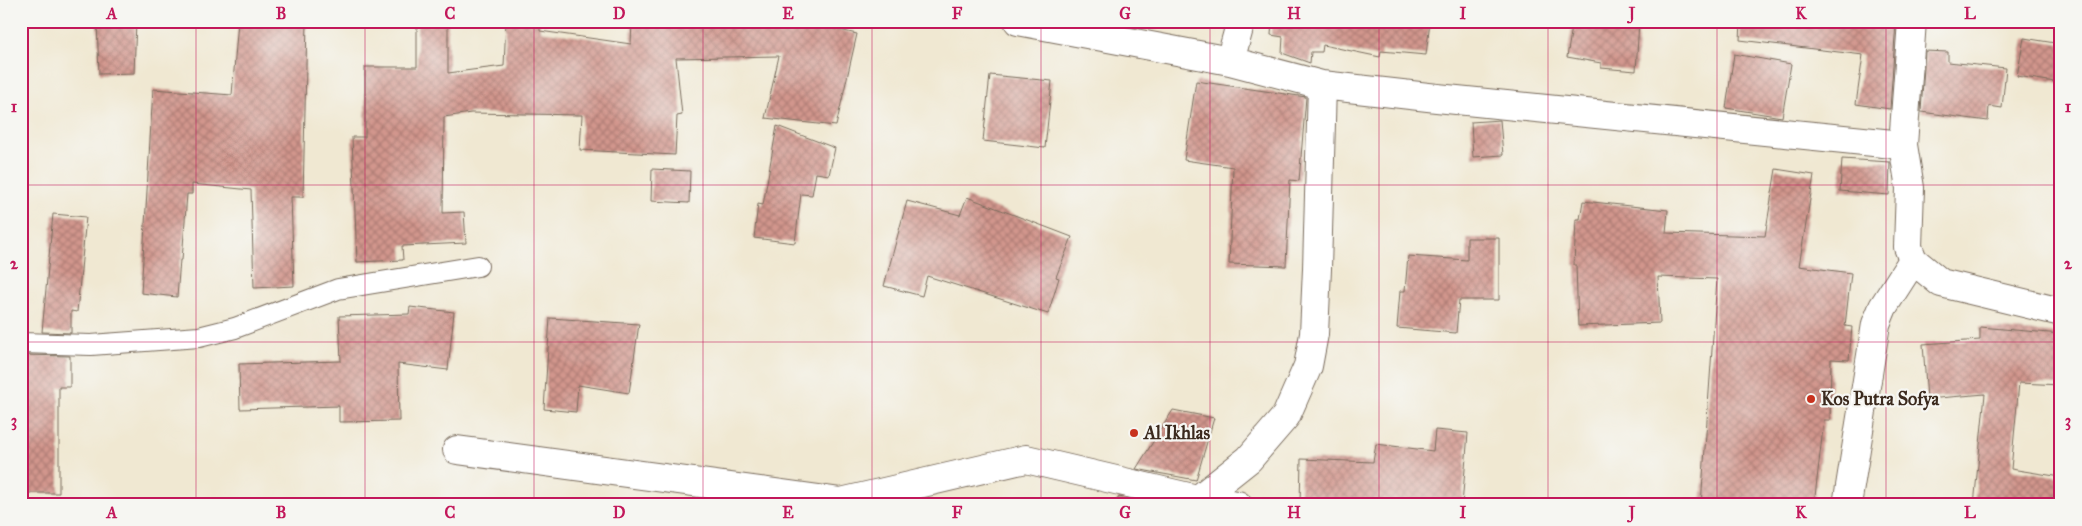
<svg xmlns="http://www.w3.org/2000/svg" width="2082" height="526" font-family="'IM FELL Great Primer',serif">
<defs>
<pattern id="building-cross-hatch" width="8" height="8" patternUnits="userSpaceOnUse" patternTransform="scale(1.25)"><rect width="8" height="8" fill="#d2968d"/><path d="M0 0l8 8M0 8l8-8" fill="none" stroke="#ac7b73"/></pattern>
</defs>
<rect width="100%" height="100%" fill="#f6f6f2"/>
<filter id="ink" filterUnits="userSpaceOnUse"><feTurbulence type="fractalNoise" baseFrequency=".02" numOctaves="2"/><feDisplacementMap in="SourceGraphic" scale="10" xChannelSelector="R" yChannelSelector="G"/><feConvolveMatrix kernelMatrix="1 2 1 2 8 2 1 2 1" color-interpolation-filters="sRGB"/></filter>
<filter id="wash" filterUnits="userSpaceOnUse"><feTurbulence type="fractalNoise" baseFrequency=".0096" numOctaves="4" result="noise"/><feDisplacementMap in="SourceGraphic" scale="20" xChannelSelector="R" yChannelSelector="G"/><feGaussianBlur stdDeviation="1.12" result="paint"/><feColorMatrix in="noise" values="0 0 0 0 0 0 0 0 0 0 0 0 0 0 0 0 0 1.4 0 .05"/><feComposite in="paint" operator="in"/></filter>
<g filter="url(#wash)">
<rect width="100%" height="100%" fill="#f0e8d2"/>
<g id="blocks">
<path fill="url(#building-cross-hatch)" d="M97,21H136L134,73L99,74Z
M238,21H307L303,197H291L294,286L254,288L251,190L192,184V194H187L182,260H180L177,297L141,293L153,89L232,95Z
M417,21H448V73L504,66L506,21L540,22V31L631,44L632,21H801L857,34L836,126L765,118L779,56L676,58L682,115L677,116L675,155L580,150L582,115L471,113L444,117L443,213L464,212L466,243L402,246L403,260L357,262L352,137H365V67H417Z
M1272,21H1430L1426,55L1381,51L1380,57L1323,45L1322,52H1311L1310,63L1282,53L1283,37L1271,35Z
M1573,21H1639L1636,71L1601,68V63L1567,57Z
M1741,21H1896L1890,109L1856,104L1863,55L1740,40Z
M2024,38L2061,44V83L2017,76Z
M1925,51L1948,52V62L2006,68L2002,108L1989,106L1988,121L1921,112Z
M1734,54L1791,64L1782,117L1726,108Z
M990,75L1052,81L1045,148L983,141Z
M1196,81L1306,97L1299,181L1290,180L1286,266L1229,264L1233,167L1184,160Z
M1500,120L1503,155L1473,157L1471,122Z
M777,126L835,148L829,175L816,173L812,195L801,194L795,243L754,238L758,204L763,205Z
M1842,159L1890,162L1889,195L1840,191Z
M652,169L690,171L689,203L651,201Z
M1776,169L1814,175L1799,266L1851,273L1845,326L1852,327L1849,360L1831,359L1830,420H1824L1814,505H1795L1738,498L1736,505H1701L1717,279L1658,277L1660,323L1578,326L1576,265H1574L1576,219H1580L1583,201L1668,210L1666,233L1765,236Z
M967,197L1072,237L1056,277L1059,278L1048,314L927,276L922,296L884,286L907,201L960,215Z
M53,214L86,217L77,312L71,311V333L42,332Z
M1467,238H1499V300H1459L1456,333L1397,328L1400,291H1405L1408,256L1467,260Z
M410,307L454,312L448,370L398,364L399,421L339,422V406L240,409L239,364L341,361L339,316L409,314Z
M550,318L639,324L629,393L578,385L576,412L544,409Z
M1980,327L2061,334V385L2019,383L2011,469L2061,477V505H1974L1985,394L1927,399L1923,344L1980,340Z
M21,355L70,356V387H59V493H21Z
M1173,410L1214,418L1196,480L1136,469Z
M1435,430L1468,433L1462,505H1300L1301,459L1373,462L1376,444L1433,451Z
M1119,497L1151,504L1114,505Z"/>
</g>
</g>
<g filter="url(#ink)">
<use href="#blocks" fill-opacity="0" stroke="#7a6c5d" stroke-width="1"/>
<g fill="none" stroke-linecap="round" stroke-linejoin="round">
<defs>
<path id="lane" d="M21,343L91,345L199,337L235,328L338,289L478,266"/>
<path id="street" d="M1018,21L1230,61L1322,85L1317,269L1314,334L1308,366L1286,416L1249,459L1191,505
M1912,21L1903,145L1910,188L1908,247L1913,260L1941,283L2061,312
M1230,61L1241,21
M1322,85L1437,98L1903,145
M457,450L841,502L1026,459L1197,499L1238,505
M1847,505L1876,324L1883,307L1913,260"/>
</defs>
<use href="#lane" stroke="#7a6c5d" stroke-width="22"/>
<use href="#street" stroke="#7a6c5d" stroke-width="30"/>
<use href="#lane" stroke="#fff" stroke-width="20"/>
<use href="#street" stroke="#fff" stroke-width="28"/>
</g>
</g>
<path fill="none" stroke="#c2185b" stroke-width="1" stroke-opacity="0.55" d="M196,21V505M365,21V505M534,21V505M703,21V505M872,21V505M1041,21V505M1210,21V505M1379,21V505M1548,21V505M1717,21V505M1886,21V505M21,185H2061M21,342H2061"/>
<g fill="#c8321e" stroke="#f6f6f2" stroke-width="2">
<circle cx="1811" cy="399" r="5"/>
<circle cx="1134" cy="433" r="5"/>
</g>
<g text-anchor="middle" stroke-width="4.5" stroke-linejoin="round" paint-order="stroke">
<g font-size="18" font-weight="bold" fill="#3b2a1e" stroke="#f6f6f2" text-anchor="start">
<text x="1821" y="405">Kos Putra Sofya</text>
<text x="1144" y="439">Al Ikhlas</text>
</g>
</g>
<rect width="2082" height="526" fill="none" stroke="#f6f6f2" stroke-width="55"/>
<rect x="28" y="28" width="2026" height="470" fill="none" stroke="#c2185b" stroke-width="2"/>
<g font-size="16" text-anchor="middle" font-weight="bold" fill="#c2185b">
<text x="112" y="19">A</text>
<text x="281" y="19">B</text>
<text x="450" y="19">C</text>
<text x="619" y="19">D</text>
<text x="788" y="19">E</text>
<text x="957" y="19">F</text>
<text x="1125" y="19">G</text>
<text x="1294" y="19">H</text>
<text x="1463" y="19">I</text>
<text x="1632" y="19">J</text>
<text x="1801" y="19">K</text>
<text x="1970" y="19">L</text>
<text x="14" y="112">1</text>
<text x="2068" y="112">1</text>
<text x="14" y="269">2</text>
<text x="2068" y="269">2</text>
<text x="14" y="426">3</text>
<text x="2068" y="426">3</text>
<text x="112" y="518">A</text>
<text x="281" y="518">B</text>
<text x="450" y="518">C</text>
<text x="619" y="518">D</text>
<text x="788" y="518">E</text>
<text x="957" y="518">F</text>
<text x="1125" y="518">G</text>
<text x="1294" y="518">H</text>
<text x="1463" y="518">I</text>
<text x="1632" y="518">J</text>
<text x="1801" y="518">K</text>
<text x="1970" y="518">L</text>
</g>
</svg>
